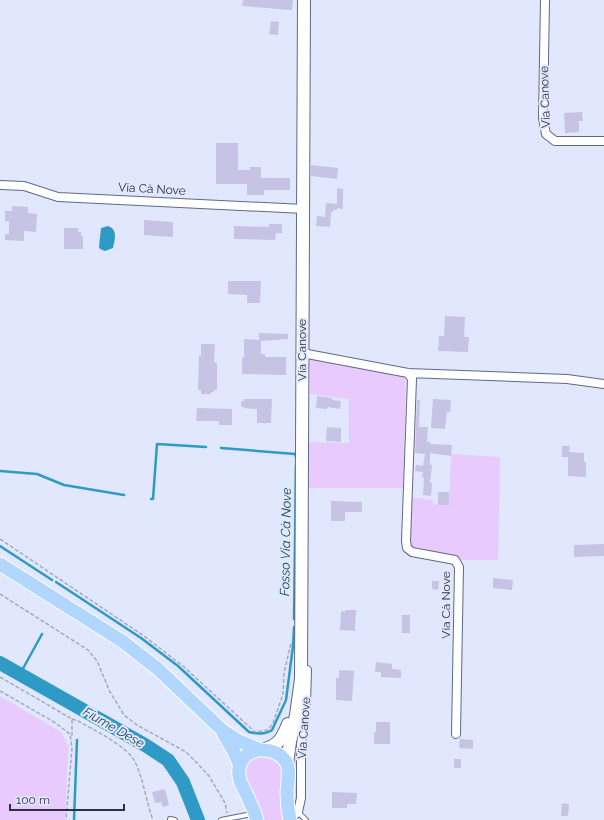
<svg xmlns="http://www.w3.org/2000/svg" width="604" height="820" font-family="Raleway,sans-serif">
<rect width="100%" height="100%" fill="#e1e8fd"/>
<path fill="#e8cafe" d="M310,358L404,376L406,378L403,488H307L308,442L349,443V399L310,394Z
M451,454L500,457L498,560H455L407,548V497L433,500V504L449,505Z
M0,696L61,732L69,747L67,770L65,820H0Z
M297,737C296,758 299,780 297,802L295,803L293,802L292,763Z
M259,756C270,757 275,758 282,768L284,820H263L244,778L246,768L248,764L253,758Z"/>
<path fill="#2e9ac5" d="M108,226C118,229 115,240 113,248L105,251L100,249L99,247L101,228Z"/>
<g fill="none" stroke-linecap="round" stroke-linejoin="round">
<path stroke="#2e9ac5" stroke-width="2.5" d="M221,448L295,454L296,457
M0,471L37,474L64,485L124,495
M151,499H153L157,444L206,447
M0,546L52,580
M56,582L141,638L178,666L249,732C257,734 265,735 272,730L286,700L293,646L294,627
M294,619L296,466
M20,674L42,634
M74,820L77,740"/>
<path stroke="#2e9ac5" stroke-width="14" d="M0,663L145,745L168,760L183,782L198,820"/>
</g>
<path fill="#c6c3e5" d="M243,0H293L292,10L242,6Z
M271,21L279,22L278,35L269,34Z
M582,112L583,121H579V132L565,133L564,113Z
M216,143H238V170H250V167H261V178H290V190H264V195H247V184H216Z
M311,165L338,168L337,179L311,176Z
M337,188L343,189V209L337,208V210H333V212H331L330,227L316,226L317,216L325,217L326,203L337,204Z
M12,206L28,207V213L37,214L36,232L24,231V241L5,240V234H9V221H5V211H12Z
M144,220L173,222V237L144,235Z
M269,224H282V233H276L275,240L234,239V226L269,227Z
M64,228H78V232H81V236H83V249H64Z
M228,281H261L260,303H247V295L228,294Z
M445,316L465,317L464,337H469L468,352L438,351L439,336H444Z
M259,333L288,334V339L261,341V354H265V357H286V375L242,374V357L244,358V339L259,340Z
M201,344H215L214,363H217V390H214V392H211V394H201V390H198L199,356H201Z
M317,396L332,398V400L341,401L340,409L328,407L327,409L316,408Z
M244,399H272L271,423H257V409L244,408L243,407L241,406V401H244Z
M433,399L451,400L450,412H447L445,429L431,428Z
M417,400H420L419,427H428L427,442H430L431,444L452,445L451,456L430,453V465H432L430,483H432L431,496L423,495L424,478L422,477L423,472L415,471L416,465L423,466L425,454L415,453Z
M197,408L232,409V425H219V421H196Z
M327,427L341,428V442L326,441Z
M562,446H570L569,452L584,453V462H586V477L568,476V457H562Z
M438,492H449V505H438Z
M331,501L362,502V512H345V521H331Z
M604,544V556L574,557V545Z
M493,578L513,580L512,590L493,588Z
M432,581H439L438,590L432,589Z
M345,610H356L355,631L340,630L341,611L345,612Z
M402,615H410V633H402Z
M376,662L392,664V669L401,670V678L381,677V672H375Z
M339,670L354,671L352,701L336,700V678H339Z
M376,722H390V744H374V732H376Z
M460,739L473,740V749L459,748Z
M454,759H461V768H454Z
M165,789L169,805L163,807L161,802L155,803L152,792Z
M332,792L357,793L356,804H347V808H332Z
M562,803L569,804L568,816H561Z"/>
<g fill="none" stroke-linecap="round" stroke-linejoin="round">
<defs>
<path id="lane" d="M298,812L306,820
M170,819L175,820
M221,820L252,814"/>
<path id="street" d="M545,0L543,118L546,134L555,141H604
M0,185L24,186L58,197L304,209
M302,353L408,373L567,379L604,384
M408,373L412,379L406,541L407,548L412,552L455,560L459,567L456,734
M289,815L296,814L298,812L301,798V745L306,703L307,670"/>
<path id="secondary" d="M265,749C279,745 283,737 288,724
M287,764L290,742L296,715L301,679L304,0"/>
<path id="primary" d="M0,564L122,641L158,669L221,729L237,740L258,749
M223,733L234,752L240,766
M257,820C255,813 252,806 249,800C245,789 237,781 239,769C242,746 275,744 286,762C291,771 287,784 287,793C287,802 288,811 290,820"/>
</defs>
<use href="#lane" stroke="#5f6986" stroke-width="6"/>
<use href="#street" stroke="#5f6986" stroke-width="10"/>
<use href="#secondary" stroke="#5f6986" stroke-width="14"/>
<use href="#primary" stroke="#fff" stroke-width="15"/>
<path stroke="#a4aabc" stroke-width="1.5" stroke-dasharray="4 2" stroke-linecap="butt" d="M0,539L144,636L184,667L255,732L268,730L273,723L283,694L284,673L291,643
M0,594L88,650L97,661L110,692L124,715L137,725L186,752L198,764L209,776L225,803L227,813
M0,677L72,719V736
M0,691L54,722L70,734L72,748L66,820
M72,719L78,721C94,730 125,745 134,760C143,776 146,802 153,820"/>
<use href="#lane" stroke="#fff" stroke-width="4"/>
<use href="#street" stroke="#fff" stroke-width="8"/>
<use href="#secondary" stroke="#fff" stroke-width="12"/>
<use href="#primary" stroke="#b1d7fe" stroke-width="13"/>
</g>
<g text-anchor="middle" stroke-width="4" stroke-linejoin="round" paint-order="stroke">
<g font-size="12" fill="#2d313e" stroke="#e1e8fd">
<text transform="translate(545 97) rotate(-92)" y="4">Via Canove</text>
<text transform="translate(152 189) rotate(3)" y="4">Via Cà Nove</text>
<text transform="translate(302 350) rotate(-90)" y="4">Via Canove</text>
<text transform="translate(446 605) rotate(-90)" y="4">Via Cà Nove</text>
<text transform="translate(304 728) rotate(-86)" y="4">Via Canove</text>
</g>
<g font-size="13" font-style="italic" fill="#194457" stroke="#e1e8fd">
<text transform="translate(285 542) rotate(-89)" y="5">Fosso Via Cà Nove</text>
<text transform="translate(114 727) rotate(30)" y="5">Fiume Dese</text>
</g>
</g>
<path d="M10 804v6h114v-6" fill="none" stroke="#2d313e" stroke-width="2"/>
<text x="16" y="804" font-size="12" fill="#2d313e" stroke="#e1e8fd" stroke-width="3" paint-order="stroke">100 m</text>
</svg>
